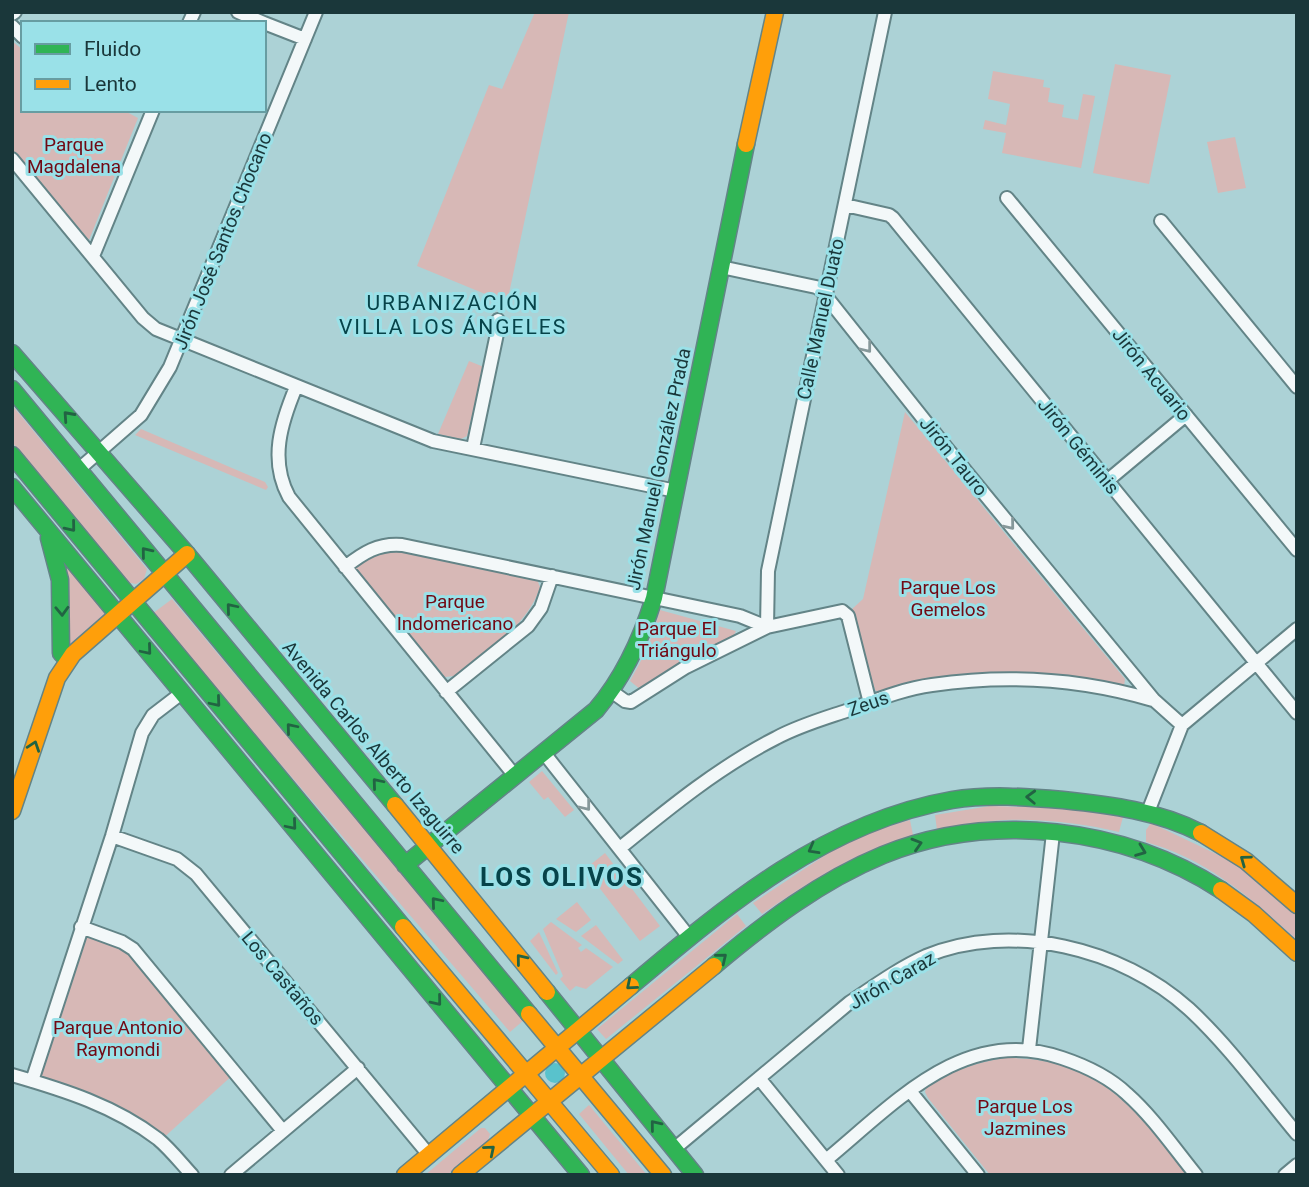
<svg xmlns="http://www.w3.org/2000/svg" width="1309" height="1187" font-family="Roboto,sans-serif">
<rect width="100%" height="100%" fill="#acd2d6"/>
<path fill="#d7b8b6" d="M535,12H569L507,303L417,266L489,85L502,89Z
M12,41L23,50V110H123L138,118L89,240L12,150Z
M1115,64L1171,75L1149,184L1093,173Z
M993,71L1044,80L1043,87L1050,88L1048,102L1064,105L1062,117L1078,120L1083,94L1095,96L1081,168L1002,153L1006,133L983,129L985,120L1006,125L1010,104L988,99Z
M1235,137L1246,188L1218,193L1207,142Z
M469,361L484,367L467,436L461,439L438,434Z
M12,405L147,569L144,579L136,584L126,582L12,442Z
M905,412L1125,679L1124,687L1052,677L880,694L875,690L852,609L863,599Z
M141,429L265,482L268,487L266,490L135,435Z
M60,550L106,611L105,617L67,649Z
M390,551H407L537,579L540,587C527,628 486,650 454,676L445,677L356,569L357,564L375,553Z
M172,599L524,1020L510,1032L152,614Z
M660,610L736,631L734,635L641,690L630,681L648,648Z
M542,771L574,810L565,817L548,797L544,800L529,782Z
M990,806L1064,808L1123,817L1119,832C1082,823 1031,817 992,821C974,823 956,827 937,830L935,815Z
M910,820L913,835C852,854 814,879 762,914L753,903L833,850L876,830Z
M1151,823L1231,861L1279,897L1297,915V940C1250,897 1208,860 1146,842V830Z
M605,853L660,926L640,941L585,869Z
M577,902L591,920L576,932L556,919Z
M737,914L746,926L606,1039L597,1029Z
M551,922L582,945L578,948L581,952L586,948L613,967L586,989L576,986L570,991L560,979L563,976L543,929Z
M596,925L623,960L618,964L581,936Z
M81,927L122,942L235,1073L160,1141L125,1118L32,1081Z
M539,932L558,973L556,975L530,941Z
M1004,1058C1100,1057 1132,1107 1189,1175H990L928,1098L925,1092L927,1085C952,1071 975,1063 1004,1058Z
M589,1105L647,1175H629L579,1114Z
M481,1128H485L490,1134L488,1141L447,1175H425Z"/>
<path fill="#59c2cc" d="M545 1073a10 10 0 1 1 20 0a10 10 0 1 1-20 0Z"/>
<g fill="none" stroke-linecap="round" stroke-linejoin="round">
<defs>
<path id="street" d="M238,12L264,23
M12,14L15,12
M189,23L194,12
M264,23L305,39
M12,26L23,37
M12,159L143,318L156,329L433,441L676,491
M1007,198L1297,550
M845,205L889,215L893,218L1297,713
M1161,221L1297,387
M93,256L153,110
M721,267L816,287L821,290L945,446L1154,700L1182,725
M296,387C281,423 269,460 289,497L515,776
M473,448L499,324L498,320
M78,470L141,415L170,367L316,12
M1107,481L1186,415
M345,567C363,553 378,543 402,545L740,616L767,627L768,571L885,12
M611,691L625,701L631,702L686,667L767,627L842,611L848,616L870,703
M446,692L528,626L541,608L552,576
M544,753L689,937
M1148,812L1182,725L1297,629
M112,836L177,859L196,874L429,1155
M620,848C669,808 719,767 776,738C798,726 822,719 846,711C874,701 902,689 932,685C1006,674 1082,679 1153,700
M81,927L122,942L133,949L283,1131
M1029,1049L1053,833
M12,1075C64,1090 115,1106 158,1139C170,1149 181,1163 192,1175
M759,1078L838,1175
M32,1081L112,836L142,733L153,715L183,692
M910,1091L978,1175
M674,1149L849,1003C873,987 899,968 926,956C1011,921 1122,948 1189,1009C1229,1046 1262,1092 1297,1134
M826,1160C895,1103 965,1024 1062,1058C1086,1066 1108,1076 1127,1094C1153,1117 1174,1148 1196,1175
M231,1175L358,1068
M1285,1175L1297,1165"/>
<path id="fast" d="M12,353L187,554L395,805
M12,356L19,361
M12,389L529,1014
M12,455L403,927
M12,487L581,1175
M49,538L60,580L61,653L65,657L70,656
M405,865L596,710C624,677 641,640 654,598L746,144
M714,966C765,923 820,881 883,855C991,811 1124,827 1221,890
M631,986C726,906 825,822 952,800C989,794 1027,797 1063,800C1111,805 1158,811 1201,833
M547,992L695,1175"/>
<path id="slow" d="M746,144L775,12
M395,805L547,992
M12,811L57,678L73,654L187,554
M1201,833L1246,861L1297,905
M1221,890L1254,914L1297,953
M403,927L611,1175
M529,1014L663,1175
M405,1175L631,986
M460,1175L714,966"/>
</defs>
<use href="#street" stroke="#638487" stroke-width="16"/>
<use href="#fast" stroke="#638487" stroke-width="19"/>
<use href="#slow" stroke="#638487" stroke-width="19"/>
<use href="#street" stroke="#f3f8f9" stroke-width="12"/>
<use href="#fast" stroke="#30b455" stroke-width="16"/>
<use href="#slow" stroke="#ff9f0a" stroke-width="16"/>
</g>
<defs><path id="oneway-chevron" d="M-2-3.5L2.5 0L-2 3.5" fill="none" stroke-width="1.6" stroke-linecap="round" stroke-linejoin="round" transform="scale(1.75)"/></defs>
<g stroke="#86989a">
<use href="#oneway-chevron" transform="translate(867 348) rotate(52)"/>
<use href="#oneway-chevron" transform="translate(1010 525) rotate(51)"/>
<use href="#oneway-chevron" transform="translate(586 806) rotate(52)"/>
</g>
<g stroke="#226343">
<use href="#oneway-chevron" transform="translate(68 416) rotate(-132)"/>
<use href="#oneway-chevron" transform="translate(71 527) rotate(51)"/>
<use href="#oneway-chevron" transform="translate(146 552) rotate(-129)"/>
<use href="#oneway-chevron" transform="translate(231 608) rotate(-130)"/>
<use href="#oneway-chevron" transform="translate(62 611) rotate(88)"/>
<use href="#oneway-chevron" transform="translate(147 650) rotate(50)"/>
<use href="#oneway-chevron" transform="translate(216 702) rotate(50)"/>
<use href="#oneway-chevron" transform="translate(291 728) rotate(-130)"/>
<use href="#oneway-chevron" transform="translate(34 746) rotate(-71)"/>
<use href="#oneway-chevron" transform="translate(377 783) rotate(-130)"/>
<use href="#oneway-chevron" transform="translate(1031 797) rotate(-178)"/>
<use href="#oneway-chevron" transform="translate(292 825) rotate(50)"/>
<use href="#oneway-chevron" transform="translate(917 844) rotate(-17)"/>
<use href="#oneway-chevron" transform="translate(813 849) rotate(151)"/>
<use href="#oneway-chevron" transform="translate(1141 851) rotate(21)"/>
<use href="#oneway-chevron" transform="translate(1245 860) rotate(-144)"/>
<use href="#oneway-chevron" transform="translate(436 902) rotate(-130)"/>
<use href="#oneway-chevron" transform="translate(722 958) rotate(-39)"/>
<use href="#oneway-chevron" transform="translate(521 959) rotate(-129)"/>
<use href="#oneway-chevron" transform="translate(631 985) rotate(140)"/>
<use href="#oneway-chevron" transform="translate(437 1001) rotate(51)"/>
<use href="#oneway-chevron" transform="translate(655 1125) rotate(-129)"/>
<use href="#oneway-chevron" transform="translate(490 1150) rotate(-40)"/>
</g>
<g text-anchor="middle" stroke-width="6" stroke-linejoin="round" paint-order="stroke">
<g font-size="19" fill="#720913" stroke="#9ae1e8">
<text x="74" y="151">Parque<tspan x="74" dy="22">Magdalena</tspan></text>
<text x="948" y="594">Parque Los<tspan x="948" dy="22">Gemelos</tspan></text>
<text x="455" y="608">Parque<tspan x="455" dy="22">Indomericano</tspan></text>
<text x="677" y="635">Parque El<tspan x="677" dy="22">Triángulo</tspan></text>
<text x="118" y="1034">Parque Antonio<tspan x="118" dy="22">Raymondi</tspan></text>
<text x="1025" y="1113">Parque Los<tspan x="1025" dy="22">Jazmines</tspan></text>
</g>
<g font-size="19" fill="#1a373a" stroke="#9ae1e8">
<text transform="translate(222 241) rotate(-68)" y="7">Jirón José Santos Chocano</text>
<text transform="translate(820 319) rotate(-78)" y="7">Calle Manuel Duato</text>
<text transform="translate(1152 374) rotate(51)" y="7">Jirón Acuario</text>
<text transform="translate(1079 446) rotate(51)" y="7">Jirón Géminis</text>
<text transform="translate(954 456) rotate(51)" y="7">Jirón Tauro</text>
<text transform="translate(658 469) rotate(-78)" y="7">Jirón Manuel González Prada</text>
<text transform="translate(868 703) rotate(-19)" y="7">Zeus</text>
<text transform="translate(374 747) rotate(50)" y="7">Avenida Carlos Alberto Izaguirre</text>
<text transform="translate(283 978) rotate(50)" y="7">Los Castaños</text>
<text transform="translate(892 980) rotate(-30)" y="7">Jirón Caraz</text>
</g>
<g font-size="21" letter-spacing="2" fill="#064349" stroke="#9ae1e8">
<text x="453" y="310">URBANIZACIÓN<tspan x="453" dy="24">VILLA LOS ÁNGELES</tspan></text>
</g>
<g font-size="26" font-weight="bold" letter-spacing="2" fill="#064349" stroke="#9ae1e8">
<text x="562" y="886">LOS OLIVOS</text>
</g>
</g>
<rect width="1309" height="1187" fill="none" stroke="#1a373a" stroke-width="28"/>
<rect x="21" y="21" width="245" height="91" fill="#9ae1e8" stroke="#679da2" stroke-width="2"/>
<rect x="35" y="44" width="35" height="10" fill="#30b455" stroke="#679da2" stroke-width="2"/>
<text x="84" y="56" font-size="21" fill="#1a373a">Fluido</text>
<rect x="35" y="79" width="35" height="10" fill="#ff9f0a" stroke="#679da2" stroke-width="2"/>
<text x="84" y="91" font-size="21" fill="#1a373a">Lento</text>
</svg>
